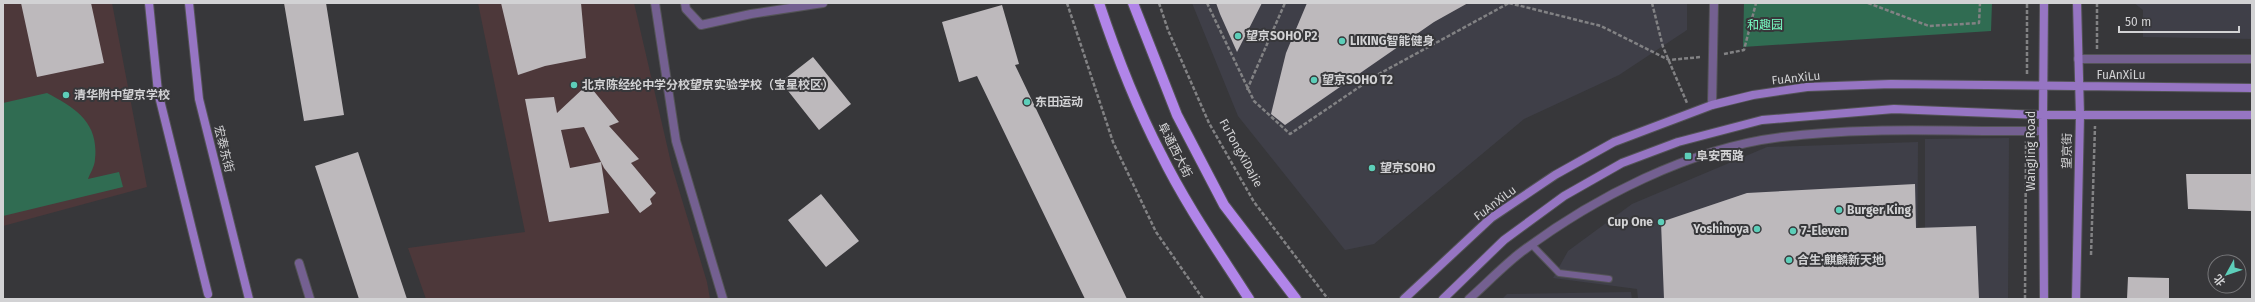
<svg xmlns="http://www.w3.org/2000/svg" width="2255" height="302" font-family="'Fira Sans','Noto Sans SC',sans-serif">
<rect width="100%" height="100%" fill="#37373a"/>
<path fill="#3f3f48" d="M1192,3H1687V30L1619,75L1524,119L1374,244L1345,250L1238,116Z
M2121,3H2252V39L2143,37V10L2134,3Z
M2009,138L2008,299H1925V139Z
M1918,142L1917,299H1638L1637,289L1553,278L1568,251L1632,204L1767,147Z
M1631,292L1632,299H1502L1507,294Z"/>
<path fill="#4d383a" d="M3,3H112L147,187L3,226Z
M478,3H634L672,167L707,282L710,299H426L408,248L525,232Z"/>
<path fill="#306c52" d="M1744,3H1992L1991,31L1743,47Z
M47,93C75,108 99,122 95,159C95,166 90,173 88,179L119,172L123,187L3,216V103Z"/>
<path fill="#bdb9bc" d="M21,3H91L104,63L37,77Z
M284,3H326L344,115L304,121Z
M501,3H581L586,58L545,66L518,75Z
M1216,3H1262L1237,52L1220,14Z
M1307,3H1468L1434,22L1285,125L1271,114L1286,53Z
M1002,5L1019,64L1015,65L1127,299H1085L977,76L959,82L942,22Z
M813,57L851,104L819,130L781,82Z
M588,84L619,122L609,126L639,159L631,163L656,193L650,199L652,204L640,213L604,168L584,127L561,130L570,168L601,162L609,213L549,222L525,99L554,97L557,113Z
M358,152L407,299H359L315,166Z
M2186,174H2252V211L2188,209Z
M1915,184L1916,228L1976,226L1979,299H1664L1661,222L1747,193Z
M821,194L859,241L826,267L788,220Z
M2128,277L2169,278V299H2127Z"/>
<g fill="none" stroke-linecap="round" stroke-linejoin="round">
<defs>
<path id="service" d="M1532,245L1559,273L1609,279"/>
<path id="pedestrian" d="M1712,105L1714,3"/>
<path id="minor" d="M655,3L676,141L723,299
M685,3L686,9L701,25L751,14L823,3
M2078,59H2252
M299,263L310,299"/>
<path id="tertiary" d="M1469,299C1486,284 1502,267 1520,253C1593,198 1690,148 1782,137C1868,126 1956,132 2043,131"/>
<path id="secondary" d="M149,3L158,92L208,294
M189,3L199,99L249,299
M1404,299L1491,218L1555,175L1614,142L1712,105L1753,95L1807,87L1891,84L2252,88
M1443,299L1504,240L1564,196L1622,163L1678,142L1762,120L1894,109L2043,115H2252
M2044,299L2043,115L2044,3
M2076,299L2080,115L2077,3"/>
<path id="primary" d="M1099,3C1116,54 1136,106 1161,154C1186,205 1219,252 1249,299
M1133,3L1177,115L1224,205L1296,299"/>
</defs>
<use href="#service" stroke="#535356" stroke-width="8"/>
<use href="#pedestrian" stroke="#535356" stroke-width="10"/>
<use href="#minor" stroke="#535356" stroke-width="10"/>
<use href="#tertiary" stroke="#535356" stroke-width="10"/>
<use href="#secondary" stroke="#535356" stroke-width="10"/>
<use href="#primary" stroke="#535356" stroke-width="12"/>
<path stroke="#828284" stroke-width="2.5" stroke-dasharray="4 2" stroke-linecap="butt" d="M1067,3L1113,142L1156,232L1203,299
M1159,3L1168,30L1209,123L1254,202L1328,299
M1207,3L1254,101L1290,134L1377,75L1509,3
M1509,3L1601,26L1669,60L1701,57
M1652,3L1663,47L1687,103
M1868,3L1929,26L1979,23L1980,3
M2097,49V3
M1724,54L1744,50L1756,3
M2027,74V3
M1247,90L1285,3
M2091,255L2095,126
M2025,299L2026,141"/>
<use href="#service" stroke="#746091" stroke-width="6"/>
<use href="#pedestrian" stroke="#746091" stroke-width="8"/>
<use href="#minor" stroke="#746091" stroke-width="8"/>
<use href="#tertiary" stroke="#746091" stroke-width="8"/>
<use href="#secondary" stroke="#9675c3" stroke-width="8"/>
<use href="#primary" stroke="#b185e9" stroke-width="10"/>
</g>
<g fill="#5dceb9" stroke="#37373a" stroke-width="1.5">
<circle cx="1238" cy="36" r="4"/>
<circle cx="1342" cy="41" r="4"/>
<circle cx="1314" cy="80" r="4"/>
<circle cx="574" cy="85" r="4"/>
<circle cx="66" cy="95" r="4"/>
<circle cx="1027" cy="102" r="4"/>
<rect x="1684" y="152" width="8" height="8" rx="2"/>
<circle cx="1372" cy="168" r="4"/>
<circle cx="1839" cy="210" r="4"/>
<circle cx="1661" cy="222" r="4"/>
<circle cx="1757" cy="229" r="4"/>
<circle cx="1793" cy="231" r="4"/>
<circle cx="1789" cy="260" r="4"/>
</g>
<g text-anchor="middle" stroke-width="4" stroke-linejoin="round" paint-order="stroke">
<g font-size="12" fill="#79fec4" stroke="#37373a">
<text x="1765" y="29">和趣园</text>
</g>
<g font-size="12" font-weight="bold" fill="#d2d2d4" stroke="#37373a" text-anchor="start">
<text x="1246" y="40">望京SOHO P2</text>
<text x="1350" y="45">LIKING智能健身</text>
<text x="1322" y="84">望京SOHO T2</text>
<text x="582" y="89">北京陈经纶中学分校望京实验学校（宝星校区）</text>
<text x="74" y="99">清华附中望京学校</text>
<text x="1035" y="106">东田运动</text>
<text x="1696" y="160">阜安西路</text>
<text x="1380" y="172">望京SOHO</text>
<text x="1847" y="214">Burger King</text>
<text x="1653" y="226" text-anchor="end">Cup One</text>
<text x="1749" y="233" text-anchor="end">Yoshinoya</text>
<text x="1801" y="235">7-Eleven</text>
<text x="1797" y="264">合生·麒麟新天地</text>
</g>
<g font-size="12" fill="#d2d2d4" stroke="#37373a">
<text x="2121" y="79">FuAnXiLu</text>
<text transform="translate(1796 78) rotate(-6)" y="4">FuAnXiLu</text>
<text transform="translate(224 149) rotate(76)" y="4">宏泰东街</text>
<text transform="translate(1175 150) rotate(63)" y="4">阜通西大街</text>
<text transform="translate(2031 151) rotate(-90)" y="4">WangJing Road</text>
<text transform="translate(2067 151) rotate(-89)" y="4">望京街</text>
<text transform="translate(1241 153) rotate(61)" y="4">FuTongXiDaJie</text>
<text transform="translate(1495 203) rotate(-37)" y="4">FuAnXiLu</text>
</g>
</g>
<rect width="2255" height="302" fill="none" stroke="#d2d2d4" stroke-width="8"/>
<g transform="translate(2227 274) rotate(230)"><circle r="19" fill="#37373a" stroke="#757578"/>
<path d="M0-3L7 15L0 10L-7 15Z" fill="#5dceb9"/>
<text y="-6" font-size="11" font-weight="bold" text-anchor="middle" fill="#d2d2d4">北</text>
</g>
<path d="M2119 26v6h120v-6" fill="none" stroke="#d2d2d4" stroke-width="2"/>
<text x="2125" y="26" font-size="12" fill="#d2d2d4" stroke="#37373a" stroke-width="3" paint-order="stroke">50 m</text>
</svg>
